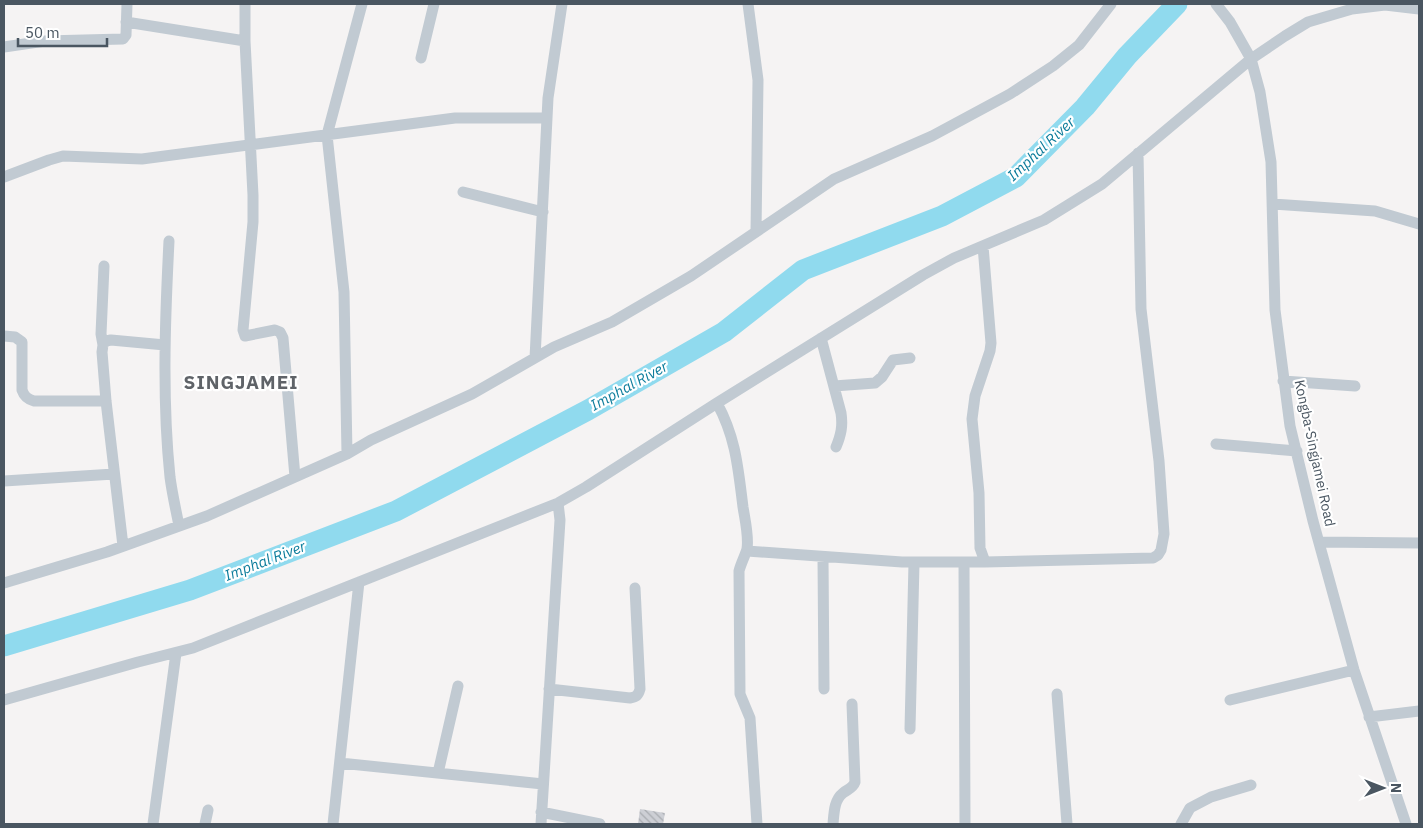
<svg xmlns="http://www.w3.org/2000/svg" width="1423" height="828" font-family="'IBM Plex Sans',sans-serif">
<defs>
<pattern id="building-back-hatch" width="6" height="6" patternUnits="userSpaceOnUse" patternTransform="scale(1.25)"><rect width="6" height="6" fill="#cdcfd5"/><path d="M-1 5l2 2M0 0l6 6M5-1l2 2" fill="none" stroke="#a8abb0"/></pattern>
</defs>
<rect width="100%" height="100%" fill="#f5f3f3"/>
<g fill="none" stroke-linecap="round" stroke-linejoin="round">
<path stroke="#90daee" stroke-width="21" d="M4,646L190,590L396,511L588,410L724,332L803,270L942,216L1016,177L1085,107L1127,56L1177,4"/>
</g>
<path fill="url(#building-back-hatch)" d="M640,809L665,813L663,824H638Z"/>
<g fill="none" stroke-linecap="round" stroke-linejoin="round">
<path stroke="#c1cad2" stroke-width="11" d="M245,4V41L253,195V222L243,330L245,336L275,330L280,332L283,338L295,477
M748,4L758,80L756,232
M1216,4L1230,22L1251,59L1260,92L1271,162L1275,310L1290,426L1313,521L1354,670L1406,824
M126,22L245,41
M4,47L45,41L123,39L126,35L127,4
M421,58L434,4
M4,177L49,160L63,156L142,159L455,118H547
M463,192L543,212
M1273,204L1375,211L1419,224
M169,241C165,320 162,399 170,477C172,493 176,510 179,526
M983,246L991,343L990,351L975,396L972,419L979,493L980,548L985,562L1153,558L1158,555L1161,550L1164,534L1159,461L1141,309L1138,153
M4,336L15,337L22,342V390C24,396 27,399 34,401H106
M821,338L841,413C843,426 841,435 836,447
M103,345L101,334L104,266
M535,358L548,98L562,4
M1283,381L1355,386
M834,386L875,383L882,377L893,360L910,358
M717,403C736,438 738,468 743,507C745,520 749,536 747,549C745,556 741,563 739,571L740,694L750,718L757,824
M1216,444L1297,451
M347,454L344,292L327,135L362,4
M4,481L114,474
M1319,542L1419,543
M123,546L106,401L102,352L103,345L106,341L111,340L165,345
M747,551L902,562H985
M823,557L824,689
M964,563L965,824
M4,583L107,552L207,516L347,454L371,440L472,394L554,347L612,322L691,276L834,179L932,136L1010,94L1053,66L1079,45L1111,4
M549,689L630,698C636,697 638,696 640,689L635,588
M1057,694L1067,824
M4,700L138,662L193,648L558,503L586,487L717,403L923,275L954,258L1044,220L1102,184L1251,59L1285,36L1308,22L1352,9L1385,5L1419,9
M1230,700L1354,670
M1369,717L1419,711
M910,729L914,563
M340,763L543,784
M438,773L458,686
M541,812L600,824
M153,824L176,653
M205,824L208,810
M333,824L359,582
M541,824L560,520L558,503
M833,824C834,813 834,800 843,793C848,789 853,788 855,782L852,704
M1181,824L1190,808L1211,797L1251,785"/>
</g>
<g text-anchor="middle" stroke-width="4.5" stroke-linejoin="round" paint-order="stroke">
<g font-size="14" fill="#4a5661" stroke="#fff">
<text transform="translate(1315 453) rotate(78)" y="5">Kongba-Singjamei Road</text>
</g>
<g font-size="15" font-style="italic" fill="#0c7c9b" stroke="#fff">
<text transform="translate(1041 149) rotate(-43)" y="5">Imphal River</text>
<text transform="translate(629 386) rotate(-29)" y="5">Imphal River</text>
<text transform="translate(265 561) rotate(-21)" y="5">Imphal River</text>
</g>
<g font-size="19" font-weight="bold" letter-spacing="1" fill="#5f6368" stroke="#fff">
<text x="241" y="389">SINGJAMEI</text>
</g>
</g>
<rect width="1423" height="828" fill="none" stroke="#4a5661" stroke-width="10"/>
<g transform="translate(1383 788) rotate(90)" stroke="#ffffff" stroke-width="4" paint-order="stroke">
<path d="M0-4L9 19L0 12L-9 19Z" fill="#4a5661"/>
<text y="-8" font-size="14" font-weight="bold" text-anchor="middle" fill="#4a5661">N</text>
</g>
<path d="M18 38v8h89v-8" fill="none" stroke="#4a5661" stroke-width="2.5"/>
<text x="25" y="38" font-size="15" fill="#4a5661" stroke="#ffffff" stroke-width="4" paint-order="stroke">50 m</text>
</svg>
